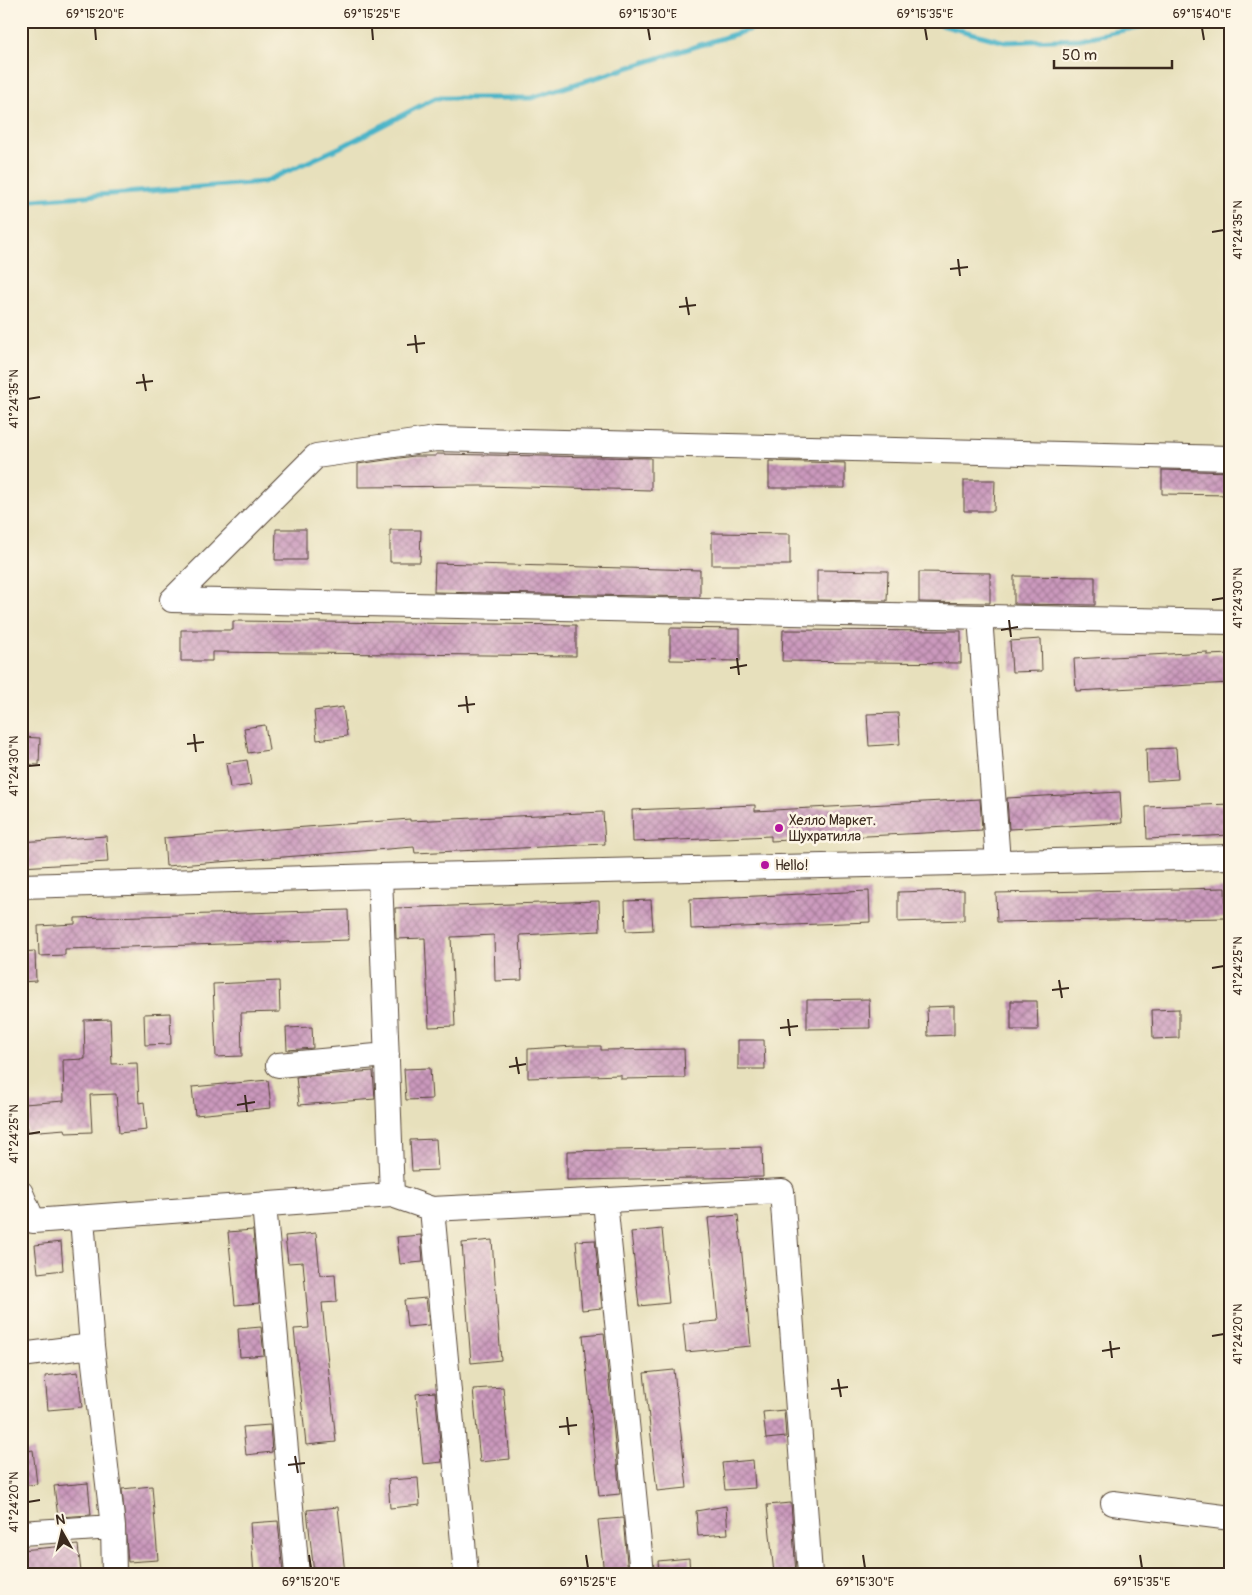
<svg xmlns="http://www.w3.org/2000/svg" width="1252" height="1595" font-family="Pangolin,sans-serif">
<defs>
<pattern id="building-cross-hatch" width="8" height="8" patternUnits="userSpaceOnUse" patternTransform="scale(1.25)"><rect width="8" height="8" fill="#cb99bd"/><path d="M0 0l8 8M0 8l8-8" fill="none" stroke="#a67d99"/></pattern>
</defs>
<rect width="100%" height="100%" fill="#fcf5e5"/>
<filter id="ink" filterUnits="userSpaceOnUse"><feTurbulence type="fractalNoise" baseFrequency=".02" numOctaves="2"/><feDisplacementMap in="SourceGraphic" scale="10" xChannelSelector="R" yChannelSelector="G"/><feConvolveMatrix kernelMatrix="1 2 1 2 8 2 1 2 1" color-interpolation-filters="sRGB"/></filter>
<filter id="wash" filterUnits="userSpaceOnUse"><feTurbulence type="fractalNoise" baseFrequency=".0096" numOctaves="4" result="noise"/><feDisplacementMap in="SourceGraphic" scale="20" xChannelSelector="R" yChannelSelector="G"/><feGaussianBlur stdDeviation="1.12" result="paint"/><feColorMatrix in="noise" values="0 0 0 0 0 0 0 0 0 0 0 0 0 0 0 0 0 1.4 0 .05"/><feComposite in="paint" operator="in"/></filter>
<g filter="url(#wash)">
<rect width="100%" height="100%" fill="#e7e0bc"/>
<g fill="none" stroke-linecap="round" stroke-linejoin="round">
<path stroke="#4ab4c8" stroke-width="5" d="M926,21L1005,42L1080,39L1168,21
M21,201L264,182L345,145L435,98H531L777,21"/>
</g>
<g id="blocks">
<path fill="url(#building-cross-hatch)" d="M436,454L651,458V490L481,486L358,487V464L414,456H436Z
M769,461L845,463V488H769Z
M1162,470L1231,472V495L1162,494Z
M964,480H995L994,511H964Z
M276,529H306V560H275Z
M390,530H421L420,562H390Z
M712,533L790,534V565H712Z
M435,563L700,570V597L434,592Z
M817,570L888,571L887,601L817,600Z
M919,572L990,573V603L919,602Z
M1014,576L1095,577V605L1014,604Z
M233,621L576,625V656L212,652V661H181V630H233Z
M670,628L740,629V661L670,660Z
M783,630L961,631V663L782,661Z
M1041,639L1042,671L1012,672L1010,641Z
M1207,652V655L1231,654V683L1076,691L1074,659Z
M343,707L347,736L317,740L314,711Z
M898,713L900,744L869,746L867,714Z
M265,725L269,750L248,753L244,728Z
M21,737L40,738L39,765L21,764Z
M1176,748L1178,779L1147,781L1146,749Z
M247,760L251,785L230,788L226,763Z
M1120,792L1122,823L1009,829L1007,798Z
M980,799L982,830L771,841V836L633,842L632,810L755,805V811Z
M1231,804V835L1147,839L1146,807Z
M603,812L605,844L415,853L414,847L166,866L164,838L410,819V821Z
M106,836L108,862L21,867V842Z
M1225,888L1226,918L997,922L996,893Z
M964,890V920L898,922V892Z
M869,891L870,922L691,929L690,899Z
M651,900L653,930L626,931L625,901Z
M599,901L600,931L520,935L522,980L495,981L494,935L451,937L455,1026L429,1027L425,938L396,939L395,908Z
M348,910L349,940L65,949V955L39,956L38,926L75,924V918Z
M35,951L36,981L21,982V952Z
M279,981L280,1012L241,1013L242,1056L216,1057L213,984Z
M869,999L870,1028L807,1029V1000Z
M1011,1001H1037L1038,1030H1011Z
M954,1006V1035L928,1036L927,1007Z
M1179,1009V1038L1153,1039L1152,1010Z
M170,1013L171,1044L145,1045L144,1014Z
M110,1019L112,1064L137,1063L139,1103L144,1102L147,1130L119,1133L116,1094L90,1095L92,1132L66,1133L65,1129L27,1132L24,1104L64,1101L63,1060L85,1059L84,1020Z
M312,1027L313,1048L287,1050L286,1028Z
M738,1040H764L765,1069H738Z
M574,1046H601V1050L684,1049L685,1078L621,1079V1075L528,1078V1049Z
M430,1068L432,1099L406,1100L404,1069Z
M373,1071L375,1099L299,1105L296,1077Z
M268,1080L271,1108L195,1115L192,1087Z
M436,1139L438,1170L412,1171L410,1140Z
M762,1147L763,1177L567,1180V1151Z
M738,1215L751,1346L686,1352L683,1324L718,1321L708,1218Z
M662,1229L669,1303L639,1306L631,1232Z
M253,1230L259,1303L235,1305L228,1232Z
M316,1233L320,1275L335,1274L337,1302L322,1303L336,1442L306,1445L294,1329L309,1328L303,1262L288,1263L285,1236Z
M421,1235L423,1262L400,1264L397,1237Z
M492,1240L501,1360L471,1363L462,1243Z
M595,1240L602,1308L582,1310L576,1241Z
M61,1242L63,1270L38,1273L35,1245Z
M426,1298L429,1325L407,1327L404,1300Z
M261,1327L264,1355L240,1357L238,1329Z
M604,1333L620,1494L599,1496L583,1335Z
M674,1370L687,1488L657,1491L644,1373Z
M78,1372L82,1407L48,1410L45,1376Z
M503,1387L510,1459L480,1462L473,1389Z
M435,1392L442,1462L423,1464L416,1394Z
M784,1410L786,1437L766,1439L763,1412Z
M270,1425L272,1452L246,1455L243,1427Z
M33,1450L37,1484L21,1486V1452Z
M753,1460L755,1488L725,1490L722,1463Z
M418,1478L420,1505L390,1508L388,1480Z
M88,1483L91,1515L58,1517L54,1486Z
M152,1486L158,1560L128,1562L122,1489Z
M791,1503L796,1574H774L767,1505Z
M726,1506L728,1534L698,1536L696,1511Z
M338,1507L345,1574H314L307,1510Z
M623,1518L628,1574H604L598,1520Z
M278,1521L283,1574H254L250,1523Z
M78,1545L81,1572L21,1574V1550Z
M689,1558L690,1574H659L658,1561Z"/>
</g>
</g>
<g filter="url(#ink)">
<use href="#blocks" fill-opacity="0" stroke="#554536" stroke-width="1"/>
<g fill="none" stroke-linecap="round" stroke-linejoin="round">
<defs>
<path id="minor" d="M172,600L316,456L436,439L1231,458
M172,600L1231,622
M980,617L998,862
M380,876L392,1195
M21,886L380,876L1231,857
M278,1065L387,1055
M21,1193L33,1221L392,1195L432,1209L782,1191L810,1574
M605,1201L642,1574
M264,1204L297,1574
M432,1209L466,1574
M82,1218L92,1346L113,1527L114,1574
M21,1355L92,1346
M1113,1503L1231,1518
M21,1533L113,1527"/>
</defs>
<use href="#minor" stroke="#554536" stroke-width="26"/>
<use href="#minor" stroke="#fff" stroke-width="24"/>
</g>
</g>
<path fill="none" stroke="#3b2a1e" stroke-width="2" d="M95,28L96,40M372,28L373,40M648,28L650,40M925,28L927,40M1202,28L1204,40M1212,232L1224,230M958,259L960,276M950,269L968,267M686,297L689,315M679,307L696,305M415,335L417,353M407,345L425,343M143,374L146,391M136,383L153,381M28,399L40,397M1212,600L1224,598M1009,620L1011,637M1001,630L1018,627M737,658L739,675M730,668L747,665M466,696L468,713M458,706L475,704M194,734L196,752M187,744L204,742M28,766L40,765M1212,968L1224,966M1059,980L1062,998M1052,990L1069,988M788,1019L790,1036M780,1028L798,1026M516,1057L519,1074M509,1067L526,1064M245,1095L247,1112M237,1105L255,1102M28,1134L40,1132M1212,1336L1224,1334M1110,1341L1112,1358M1102,1351L1120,1348M838,1379L841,1397M831,1389L848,1387M567,1417L569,1435M559,1427L577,1425M295,1456L298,1473M288,1465L305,1463M28,1502L40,1500M309,1555L311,1568M586,1555L588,1568M863,1555L865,1568M1140,1555L1142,1568"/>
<g fill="#b5179e" stroke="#fcf5e5" stroke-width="2">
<circle cx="779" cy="828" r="5"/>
<circle cx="765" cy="865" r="5"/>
</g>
<g text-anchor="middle" stroke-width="5" stroke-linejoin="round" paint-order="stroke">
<g font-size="14" fill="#3b2a1e" stroke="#fcf5e5" text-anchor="start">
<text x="789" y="825">Хелло Маркет.<tspan x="789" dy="16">Шухратилла</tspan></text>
<text x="775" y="870">Hello!</text>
</g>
</g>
<rect width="1252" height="1595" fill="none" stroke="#fcf5e5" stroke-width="55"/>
<g transform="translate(62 1532) rotate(352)" stroke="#fcf5e5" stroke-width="4" paint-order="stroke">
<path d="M0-4L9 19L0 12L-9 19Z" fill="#3b2a1e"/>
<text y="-8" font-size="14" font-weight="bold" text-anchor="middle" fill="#3b2a1e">N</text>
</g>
<path d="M1054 60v8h118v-8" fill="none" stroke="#3b2a1e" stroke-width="2.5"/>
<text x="1062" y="60" font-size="15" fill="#3b2a1e" stroke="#fcf5e5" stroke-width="4" paint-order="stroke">50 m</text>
<rect x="28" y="28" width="1196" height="1540" fill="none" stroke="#3b2a1e" stroke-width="2"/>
<g font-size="12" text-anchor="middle" fill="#3b2a1e">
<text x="95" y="18">69°15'20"E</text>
<text x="372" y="18">69°15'25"E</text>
<text x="648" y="18">69°15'30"E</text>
<text x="925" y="18">69°15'35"E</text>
<text x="1202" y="18">69°15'40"E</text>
<text transform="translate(1238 230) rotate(-90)" y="4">41°24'35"N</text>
<text transform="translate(14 399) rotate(-90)" y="4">41°24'35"N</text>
<text transform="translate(1238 598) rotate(-90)" y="4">41°24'30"N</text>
<text transform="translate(14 766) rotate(-90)" y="4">41°24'30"N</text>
<text transform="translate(1238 966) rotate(-90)" y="4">41°24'25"N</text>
<text transform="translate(14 1134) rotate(-90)" y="4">41°24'25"N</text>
<text transform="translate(1238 1334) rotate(-90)" y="4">41°24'20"N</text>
<text transform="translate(14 1502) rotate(-90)" y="4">41°24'20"N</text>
<text x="311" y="1586">69°15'20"E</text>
<text x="588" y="1586">69°15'25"E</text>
<text x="865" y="1586">69°15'30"E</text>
<text x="1142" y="1586">69°15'35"E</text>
</g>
</svg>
